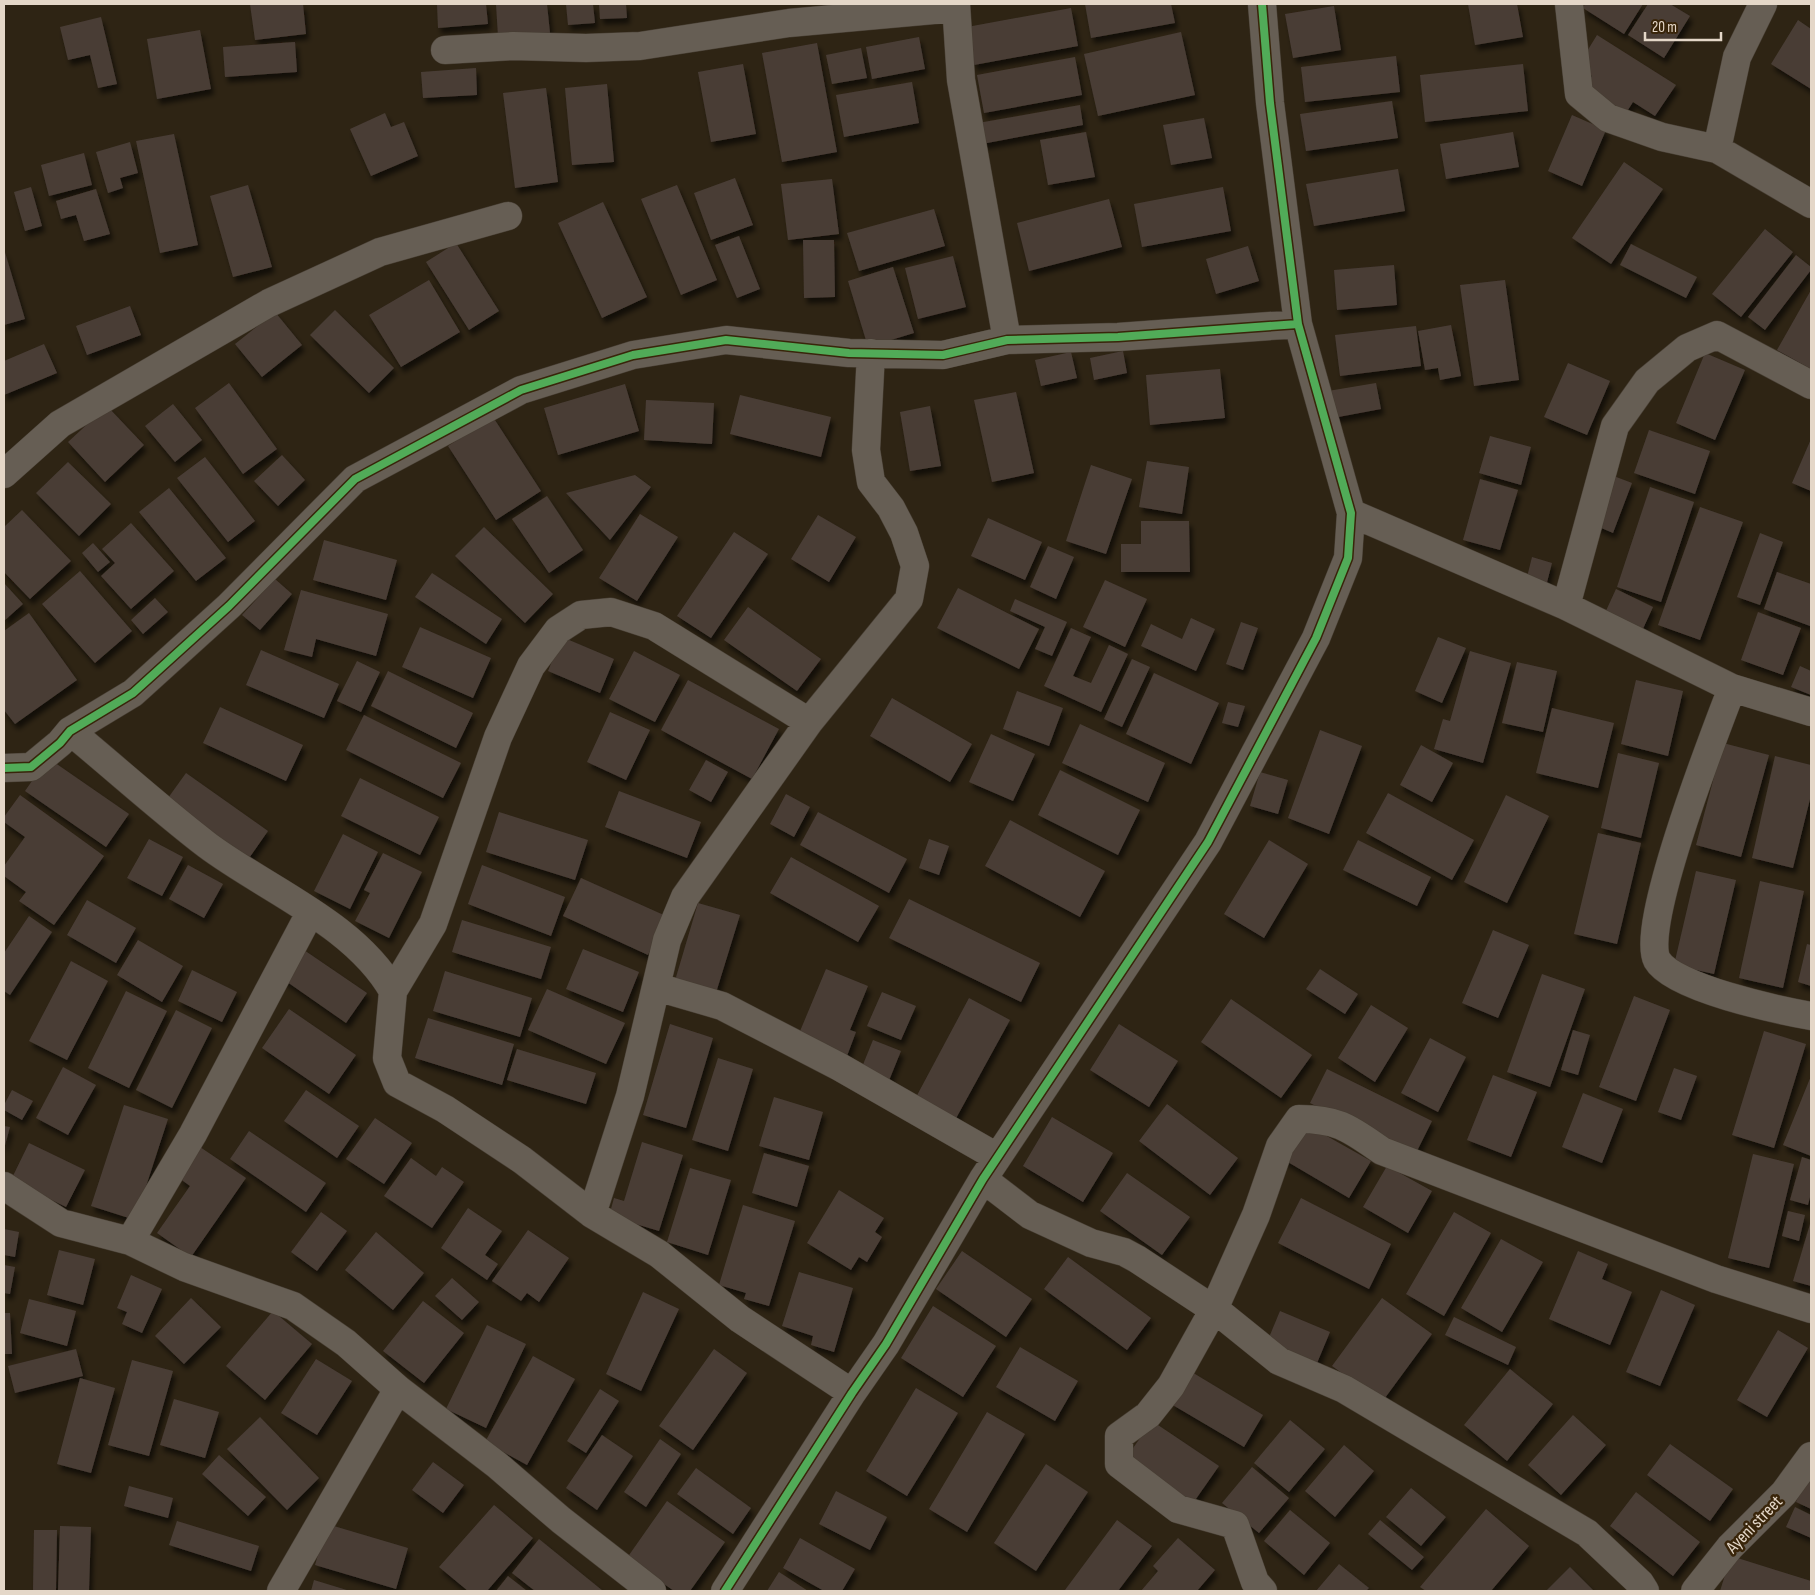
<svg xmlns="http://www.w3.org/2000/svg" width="1815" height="1595" font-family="'Sofia Sans Condensed',sans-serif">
<defs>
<filter id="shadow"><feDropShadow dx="3" dy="5.5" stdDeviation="2.5" flood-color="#0009"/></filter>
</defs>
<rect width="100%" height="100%" fill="#2e2414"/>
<path fill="#493d36" filter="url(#shadow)" d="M250,4H303L306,34L255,40Z
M437,4H486L488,24L438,28Z
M496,4H547L550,33L498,36Z
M566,4H593L595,23L568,25Z
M599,4H626L627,18L600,19Z
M1085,4H1171L1175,23L1091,38Z
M1468,4H1517L1523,37L1475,45Z
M1585,4H1643L1624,34L1583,8Z
M1648,4H1670L1690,16L1664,58L1628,35Z
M1334,6L1341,50L1293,58L1285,14Z
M1071,8L1078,46L974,65L967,27Z
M101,17L117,84L98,88L90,55L68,60L60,27Z
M1798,20L1811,29V89L1771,64Z
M200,30L211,89L157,99L147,39Z
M1181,32L1195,95L1098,116L1084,54Z
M1597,35L1676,85L1655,116L1633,102L1626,113L1585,87L1592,76L1578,66Z
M919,37L925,69L872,79L866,47Z
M295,42L297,72L225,77L223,47Z
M817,43L837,152L782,162L762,53Z
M861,48L867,78L832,84L826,55Z
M1396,56L1400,92L1305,102L1301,67Z
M1075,57L1082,95L984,113L977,75Z
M743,64L756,134L711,142L698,72Z
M1523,64L1528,111L1425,122L1420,75Z
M476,68L477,95L423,98L421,72Z
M912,82L919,123L844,137L836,95Z
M607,84L614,162L572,165L565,88Z
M546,88L558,182L515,188L503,93Z
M1392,101L1398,138L1306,151L1300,114Z
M1080,105L1083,125L982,144L978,123Z
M385,113L391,127L404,122L418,156L371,176L350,129Z
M1572,115L1606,130L1582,186L1548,171Z
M1204,118L1212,158L1171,165L1163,125Z
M1086,132L1095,177L1048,185L1040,140Z
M1513,132L1519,167L1446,179L1440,144Z
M174,134L198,245L160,253L136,141Z
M130,142L138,173L120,178L123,188L108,193L96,152Z
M84,153L92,185L49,196L41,165Z
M1624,162L1663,189L1611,264L1572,238Z
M1398,169L1405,211L1314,226L1306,184Z
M735,178L753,225L711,240L694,193Z
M832,179L839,234L788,240L781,184Z
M248,185L272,267L233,277L210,196Z
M677,185L717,280L681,295L641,199Z
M31,187L42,226L25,231L14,192Z
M1223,187L1231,231L1142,247L1134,204Z
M96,189L110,234L84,241L76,215L61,219L56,201Z
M1109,199L1122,247L1029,271L1017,223Z
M603,202L647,297L602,318L558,223Z
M934,209L945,246L859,271L847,233Z
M1765,229L1793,252L1741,317L1712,294Z
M739,236L760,289L737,298L715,245Z
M803,240H834L835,297L804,298Z
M456,243L499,311L469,330L426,262Z
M1631,244L1697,277L1686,298L1620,265Z
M1248,246L1259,281L1216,294L1206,259Z
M4,249L25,319L4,325Z
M1796,255L1811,267V270L1765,330L1748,317Z
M953,256L966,307L918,319L905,268Z
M1394,265L1397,305L1337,310L1334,270Z
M893,267L914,333L868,347L848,281Z
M429,280L460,332L401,367L369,315Z
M1505,280L1519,380L1474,386L1460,285Z
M1811,290V369L1777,350Z
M130,306L141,335L87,355L76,326Z
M335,310L394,368L369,393L310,335Z
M275,312L302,345L262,377L235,344Z
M1451,325L1461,376L1440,380L1438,368L1425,370L1418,331Z
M1416,326L1421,366L1340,376L1335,335Z
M44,344L57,373L4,395V361Z
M1123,351L1127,373L1094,380L1090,358Z
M1071,352L1077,378L1041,386L1035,360Z
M1705,353L1745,370L1715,440L1676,423Z
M1568,363L1610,381L1587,435L1544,417Z
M1220,369L1225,418L1150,425L1146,375Z
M229,383L277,449L243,474L195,408Z
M1376,383L1381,409L1333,418L1328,391Z
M625,384L639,431L558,455L544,408Z
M1016,392L1034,473L992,482L974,400Z
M740,395L831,417L821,457L730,434Z
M646,400L714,403L712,444L644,440Z
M173,404L202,440L175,462L145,426Z
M107,406L144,445L105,482L68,442Z
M930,406L941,466L910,471L900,412Z
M493,417L541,491L496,520L448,446Z
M1649,430L1710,451L1695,494L1634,473Z
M1490,436L1531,447L1521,485L1479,473Z
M1811,439V491L1792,483Z
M282,455L305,480L278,506L254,481Z
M205,457L255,521L228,542L177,478Z
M1147,461L1189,467L1182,514L1139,507Z
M68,462L111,504L79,536L36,493Z
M1091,465L1132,479L1106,554L1066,541Z
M635,475L651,487L610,540L566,493Z
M1611,475L1632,483L1613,533L1592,524Z
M1480,479L1518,490L1500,550L1463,540Z
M1650,487L1694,502L1661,602L1617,587Z
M169,488L226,558L196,581L139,512Z
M547,496L583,550L549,573L512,519Z
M1700,507L1743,522L1700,640L1658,625Z
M22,510L71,561L30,599L4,572V527Z
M640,514L678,537L637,601L599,578Z
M818,515L856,537L829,582L791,559Z
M988,518L1042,542L1025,580L971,556Z
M1141,521H1189L1190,572H1121V544H1141Z
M131,523L174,571L131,609L101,576L115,563L102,549Z
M484,527L553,594L525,623L455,556Z
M734,532L768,554L711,638L677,616Z
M1760,533L1783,542L1760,605L1737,597Z
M324,540L397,560L386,600L313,580Z
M93,543L110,562L98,572L82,553Z
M1048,546L1074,557L1056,599L1030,587Z
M1532,557L1552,563L1545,590L1525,585Z
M80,571L132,631L95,663L42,604Z
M1777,572L1811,584L1810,626L1764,609Z
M432,573L502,619L486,644L415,597Z
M275,579L292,594L260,630L242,615Z
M1105,580L1147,599L1125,647L1083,627Z
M4,583L23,604L4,621Z
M958,588L1039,629L1019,669L937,628Z
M1616,589L1653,607L1642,631L1605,613Z
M301,590L388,614L376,656L316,639L312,657L284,650Z
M155,598L168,612L143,634L131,620Z
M1015,599L1067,622L1052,656L1035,649L1045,627L1010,611Z
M748,607L821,659L797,691L724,640Z
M1758,612L1801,628L1783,675L1741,660Z
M29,613L77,680L15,724L4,710V631Z
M1191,618L1215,629L1196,671L1141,646L1151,624L1182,639Z
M1241,622L1258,628L1243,670L1226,664Z
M420,627L491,658L473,698L402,667Z
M1071,628L1091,637L1073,676L1091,683L1109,645L1128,654L1101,712L1044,686Z
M562,637L614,659L600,693L548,671Z
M1438,637L1466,648L1442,703L1415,691Z
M261,650L339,684L324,718L246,685Z
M634,651L680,675L655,722L609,699Z
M1470,651L1511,663L1483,763L1434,749L1443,719L1450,721Z
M1132,659L1150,667L1122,727L1104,719Z
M357,661L380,672L361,712L337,701Z
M1517,662L1557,671L1543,732L1502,723Z
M1800,666L1811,671V695L1791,687Z
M388,671L473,713L456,748L371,706Z
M1154,673L1219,703L1191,764L1126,734Z
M688,680L779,729L752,779L661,730Z
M1636,680L1683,691L1668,756L1621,744Z
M1017,691L1063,708L1049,746L1003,729Z
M892,698L972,744L950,782L870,736Z
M1228,702L1245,706L1238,727L1222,723Z
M220,707L303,745L286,781L203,743Z
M1552,708L1614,723L1598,788L1536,773Z
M610,712L650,730L626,780L587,762Z
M364,715L461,763L443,798L346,750Z
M1080,724L1165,763L1148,802L1062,763Z
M1320,730L1362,746L1329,834L1288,818Z
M991,734L1035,754L1013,801L969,782Z
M1723,743L1769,755L1741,857L1696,845Z
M1421,745L1453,763L1432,802L1400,785Z
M1618,753L1659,763L1641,838L1601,828Z
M1775,756L1811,765V795L1793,868L1752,858Z
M48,758L129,814L106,847L25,791Z
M706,760L728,772L711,802L689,790Z
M1060,770L1140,810L1118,855L1038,815Z
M1260,772L1288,780L1278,814L1250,806Z
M186,773L268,831L245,864L163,805Z
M360,778L439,817L420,855L341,816Z
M619,791L701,822L687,858L605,827Z
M1388,793L1474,840L1452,880L1366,833Z
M786,794L810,807L794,837L770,824Z
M20,795L104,856L54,925L19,901L26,892L4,876V866L25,837L4,822V817Z
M1506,795L1549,816L1507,903L1464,882Z
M499,812L588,840L575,880L486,852Z
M818,812L907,859L889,893L800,845Z
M1010,820L1105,871L1080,917L985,866Z
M1598,833L1641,843L1617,944L1574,934Z
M343,834L378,852L350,909L314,891Z
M149,839L183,857L162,896L127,878Z
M929,839L949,846L939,875L919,868Z
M1269,840L1308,864L1264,938L1224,914Z
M1358,840L1431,877L1417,906L1343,870Z
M383,853L422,872L389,938L355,921L370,893L364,890Z
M791,857L879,906L858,942L770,893Z
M188,865L223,884L204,918L169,899Z
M482,865L565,897L551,936L468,904Z
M1696,871L1736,880L1714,974L1674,965Z
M581,878L666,916L648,955L563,916Z
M1760,881L1804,891L1783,988L1739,978Z
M909,899L1040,963L1021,1002L889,938Z
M87,900L136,928L116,963L67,935Z
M698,903L740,915L715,996L674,984Z
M29,916L52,932L10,995L4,991V953Z
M462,920L551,947L541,979L452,952Z
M1493,930L1529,945L1498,1018L1462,1003Z
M138,940L183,966L162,1002L117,975Z
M1807,944L1811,945V986L1798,982Z
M301,948L367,993L346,1023L280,977Z
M583,949L639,972L623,1012L566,989Z
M71,961L108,981L67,1060L29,1041Z
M826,969L868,986L850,1030L856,1032L847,1056L798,1036Z
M1320,969L1358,994L1345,1014L1306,989Z
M192,970L237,992L222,1022L178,1001Z
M445,971L532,998L520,1037L433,1011Z
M1542,974L1585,989L1550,1087L1507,1072Z
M547,989L625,1023L606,1064L528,1030Z
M126,991L167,1011L129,1088L88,1068Z
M882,992L916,1006L901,1040L867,1026Z
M1634,996L1670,1010L1636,1101L1599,1087Z
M969,998L1010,1020L954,1122L914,1101Z
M1231,999L1312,1055L1281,1098L1201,1042Z
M1371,1005L1408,1028L1375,1082L1338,1058Z
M289,1009L356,1055L329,1094L262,1048Z
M176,1010L212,1028L172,1108L136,1090Z
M428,1018L514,1044L502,1085L415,1058Z
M670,1024L713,1038L686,1128L643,1115Z
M1119,1024L1178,1061L1149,1107L1090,1070Z
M1573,1030L1590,1035L1578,1075L1561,1070Z
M1764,1031L1806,1044L1774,1148L1732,1135Z
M1430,1038L1466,1057L1438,1112L1401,1093Z
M873,1040L901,1051L888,1083L860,1072Z
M517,1049L596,1073L586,1104L507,1080Z
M718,1058L753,1069L728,1151L692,1140Z
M63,1067L96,1085L68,1135L36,1118Z
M1674,1068L1697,1076L1681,1120L1658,1112Z
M1327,1069L1432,1121L1415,1155L1310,1103Z
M1493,1075L1537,1092L1511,1157L1467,1140Z
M1811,1076V1156L1783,1145Z
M12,1090L33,1101L22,1120L4,1110V1105Z
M306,1090L359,1126L337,1158L284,1121Z
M1583,1093L1623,1109L1602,1163L1562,1147Z
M774,1097L823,1112L809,1160L759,1146Z
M1167,1104L1238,1158L1210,1195L1139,1141Z
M124,1105L168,1119L135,1220L91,1206Z
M1052,1117L1113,1153L1083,1202L1023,1166Z
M375,1118L412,1143L384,1184L346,1159Z
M1302,1122L1371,1161L1349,1198L1281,1158Z
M4,1126L10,1127L4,1149Z
M249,1131L326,1183L306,1212L230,1159Z
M642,1142L683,1155L659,1231L609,1216L614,1198L624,1201Z
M29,1143L85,1170L66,1207L11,1180Z
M200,1147L246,1178L191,1257L157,1233L190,1186L179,1178Z
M764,1153L809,1166L797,1207L752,1193Z
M1753,1154L1794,1164L1769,1268L1728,1258Z
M1802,1157L1811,1160V1193L1808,1205L1790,1200Z
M411,1158L436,1176L442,1167L464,1182L432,1228L384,1196Z
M1387,1166L1432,1191L1408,1233L1363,1207Z
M690,1168L731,1180L708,1255L667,1242Z
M1127,1173L1190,1217L1162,1255L1100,1211Z
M839,1190L884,1218L875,1232L882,1237L867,1262L859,1257L851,1270L807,1243Z
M1301,1198L1391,1244L1369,1289L1278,1243Z
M743,1205L795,1221L769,1306L744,1299L746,1293L719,1285Z
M468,1208L502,1231L485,1255L498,1264L487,1280L441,1248Z
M1788,1211L1805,1215L1799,1241L1782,1236Z
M321,1212L347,1231L317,1271L291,1252Z
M1454,1212L1491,1233L1444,1316L1406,1294Z
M1811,1221V1286L1793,1281Z
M4,1229L19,1232L15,1257L4,1255Z
M528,1230L569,1258L539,1302L527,1293L521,1301L492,1281Z
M376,1232L424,1273L393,1310L345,1270Z
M1501,1239L1543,1262L1502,1332L1461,1308Z
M59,1250L95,1259L83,1305L47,1295Z
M962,1251L1032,1299L1006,1337L936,1289Z
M1578,1251L1608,1264L1602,1279L1632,1292L1610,1345L1549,1319Z
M1068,1257L1151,1318L1127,1350L1044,1289Z
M4,1265L15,1267L10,1294L4,1293Z
M799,1272L853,1288L834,1352L811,1345L813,1336L782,1326Z
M131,1275L162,1289L142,1333L122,1324L127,1312L117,1308Z
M452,1278L479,1302L462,1320L435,1296Z
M1661,1290L1695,1305L1660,1386L1626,1372Z
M643,1292L679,1309L641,1391L606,1374Z
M191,1298L221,1327L184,1364L155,1336Z
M1382,1298L1432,1334L1382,1402L1332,1366Z
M29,1299L76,1311L67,1346L20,1333Z
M423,1301L464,1333L424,1383L383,1351Z
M933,1306L996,1346L963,1397L901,1358Z
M273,1311L312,1344L265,1400L226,1366Z
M1280,1311L1330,1332L1315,1368L1265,1347Z
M4,1313H10L12,1354H4Z
M1454,1317L1516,1347L1508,1365L1445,1335Z
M487,1325L526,1344L486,1428L446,1409Z
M1778,1330L1808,1348L1767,1417L1737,1400Z
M1020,1347L1078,1381L1055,1421L996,1387Z
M76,1349L83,1376L15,1393L8,1366Z
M714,1349L747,1373L693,1450L659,1426Z
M533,1356L575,1379L527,1465L485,1442Z
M316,1359L352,1381L317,1435L281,1413Z
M132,1360L173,1371L149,1456L108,1445Z
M1510,1369L1553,1404L1507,1461L1464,1425Z
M1190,1371L1263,1415L1244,1447L1171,1404Z
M80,1378L115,1388L91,1473L57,1464Z
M916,1388L958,1413L907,1496L866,1471Z
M600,1389L619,1401L586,1453L567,1441Z
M174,1399L219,1412L205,1458L160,1445Z
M987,1412L1025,1434L967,1532L929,1509Z
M1573,1415L1606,1445L1561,1495L1528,1465Z
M260,1417L319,1478L287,1510L227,1449Z
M1290,1420L1325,1449L1289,1492L1254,1463Z
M1152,1421L1219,1466L1191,1506L1124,1461Z
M602,1435L633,1456L597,1510L566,1488Z
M660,1439L681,1454L646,1507L624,1492Z
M1670,1444L1733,1489L1710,1521L1647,1475Z
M1344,1445L1374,1471L1335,1517L1305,1491Z
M219,1455L266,1497L248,1516L202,1474Z
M433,1462L464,1485L443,1513L412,1490Z
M1046,1464L1088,1492L1036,1571L994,1543Z
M1252,1467L1289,1498L1259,1533L1222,1503Z
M1811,1467V1509L1796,1502Z
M696,1468L751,1508L733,1534L677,1494Z
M129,1486L173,1498L168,1518L124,1506Z
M1411,1488L1446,1517L1421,1546L1386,1517Z
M836,1491L887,1517L870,1550L819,1524Z
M1636,1492L1700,1542L1673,1576L1610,1526Z
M667,1501L725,1542L690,1591H674L627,1558Z
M494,1505L533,1538L487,1591H468L439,1567Z
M1795,1507L1811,1515V1538L1786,1527Z
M1486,1509L1529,1546L1491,1591H1426L1420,1587Z
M1290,1510L1330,1543L1304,1575L1264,1541Z
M1117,1520L1152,1546L1118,1591H1067L1065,1590Z
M1380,1520L1424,1557L1412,1570L1368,1534Z
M177,1521L259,1546L251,1571L169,1545Z
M327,1524L408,1548L396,1589L315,1565Z
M60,1526L91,1527L89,1591H58Z
M34,1530H57L56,1591H33Z
M800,1538L855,1569L842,1591H824L783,1568Z
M1178,1538L1215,1570L1197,1591H1141L1158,1571L1153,1566Z
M539,1539L603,1591H535L512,1573Z
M1731,1556L1811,1581L1810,1591H1720Z
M1339,1564L1369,1588L1366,1591H1316Z
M1570,1567L1594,1591H1546Z
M779,1572L808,1591H767Z
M508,1576L527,1591H496Z
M314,1580L350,1591H311Z"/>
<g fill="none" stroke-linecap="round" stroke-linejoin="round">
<defs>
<path id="minor" d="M956,4L961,80L1007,340
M1569,4L1579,94L1608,118L1662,137L1717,149L1811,204
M445,50L513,46L586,48L640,46L789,23L956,8
M1717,149L1737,57L1763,4
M4,474L60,424L269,303L380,252L508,216
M1351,513L1566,606L1732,688L1811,712
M1566,606L1615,426L1647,381L1687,348L1717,335L1811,385
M1732,688C1716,730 1639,926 1657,960C1673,988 1778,1010 1811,1016
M809,722L654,626L611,612L581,615L558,630L531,666L498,737L433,924L393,991L387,1058L397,1083L445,1109L522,1160L592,1214L659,1254L740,1319L852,1393
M70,731C115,768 160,809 207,845C267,890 355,924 393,991
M4,768L31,767L60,743L70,731L133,693L229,606L355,479L521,390L633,355L726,340L849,353L943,355L1007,340L1118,337L1298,324
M657,987L722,1006L838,1066L997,1157
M983,1179L1030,1215L1091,1243L1124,1252L1137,1259L1222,1315L1279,1361L1344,1389L1587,1533L1640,1583L1645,1591
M4,1186L61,1223L130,1241L184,1267L293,1306L346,1343L398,1389L497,1465L561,1520L652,1591
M592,1214L630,1096L667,940L685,897L809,722L909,599L915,566L904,533L891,508L871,482L866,450L871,353
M130,1241L193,1134L310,913
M281,1591L398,1389
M725,1591L852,1393L886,1344L983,1179L1208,842L1316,638L1348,558L1351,513L1298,324L1270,103L1262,4
M1263,1591L1255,1582L1235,1525L1178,1509L1119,1464V1436L1148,1415L1171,1386L1214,1309L1256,1215L1280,1146L1299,1119C1339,1119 1350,1129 1382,1151L1716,1279L1811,1309
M1695,1591L1730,1547L1784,1493L1811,1456"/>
</defs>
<use href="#minor" stroke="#473e33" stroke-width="29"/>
<use href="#minor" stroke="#665e54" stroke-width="28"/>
<defs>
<path id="cycleway" d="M4,768L31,767L60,743L70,731L133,693L229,606L355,479L521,390L633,355L726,340L849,353L943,355L1007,340L1118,337L1298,324
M725,1591L852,1393L886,1344L983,1179L1208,842L1316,638L1348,558L1351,513L1298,324L1270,103L1262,4"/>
</defs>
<use href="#cycleway" stroke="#39250a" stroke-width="11"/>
<use href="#cycleway" stroke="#51ab58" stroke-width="8"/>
</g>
<g text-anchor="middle" stroke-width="5" stroke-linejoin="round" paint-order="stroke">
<g font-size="18" fill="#e4d7c8" stroke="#39250a">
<text transform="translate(1754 1524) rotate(-46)" y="6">Ayeni street</text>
</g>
</g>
<rect width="1815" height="1595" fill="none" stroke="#e4d7c8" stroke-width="10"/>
<path d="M1645 32v8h76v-8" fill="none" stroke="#e4d7c8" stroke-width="2.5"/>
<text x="1652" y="32" font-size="15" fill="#e4d7c8" stroke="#39250a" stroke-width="4" paint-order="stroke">20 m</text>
</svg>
